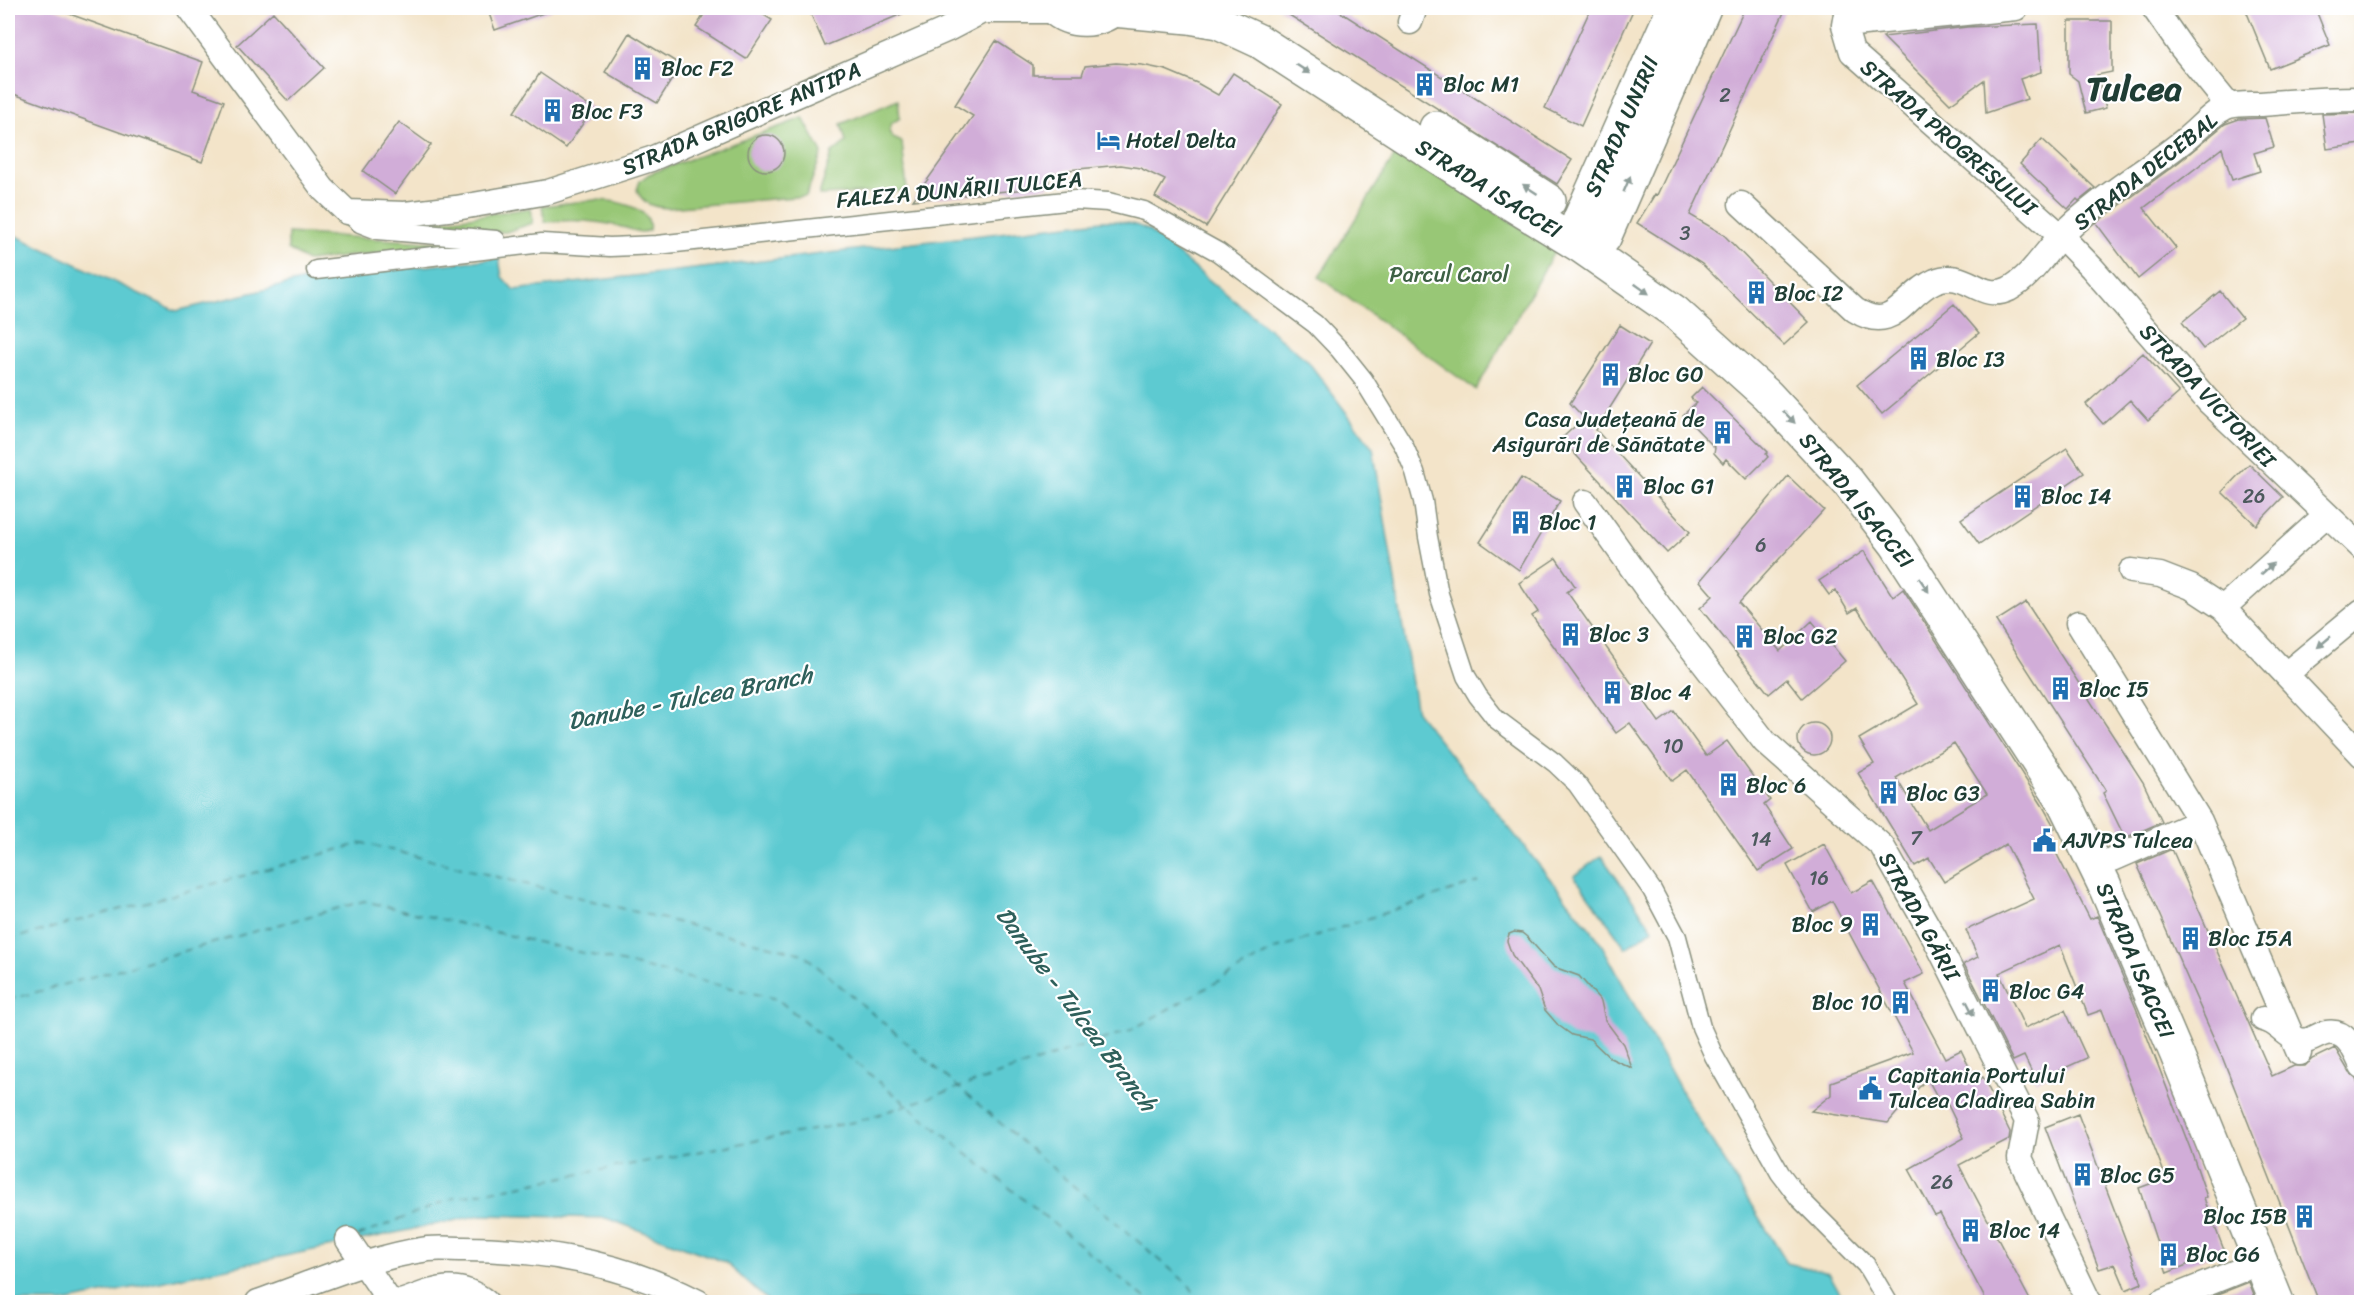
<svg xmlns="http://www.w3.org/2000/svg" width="2369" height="1310" font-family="Sriracha,sans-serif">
<rect width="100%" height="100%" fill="#fff"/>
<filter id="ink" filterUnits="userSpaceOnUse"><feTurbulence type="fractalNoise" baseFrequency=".0167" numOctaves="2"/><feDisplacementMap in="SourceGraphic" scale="12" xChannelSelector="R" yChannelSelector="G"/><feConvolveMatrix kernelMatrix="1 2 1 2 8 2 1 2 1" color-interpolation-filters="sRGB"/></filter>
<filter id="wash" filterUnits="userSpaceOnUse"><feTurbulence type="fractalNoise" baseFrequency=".008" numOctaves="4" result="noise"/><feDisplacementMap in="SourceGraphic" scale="24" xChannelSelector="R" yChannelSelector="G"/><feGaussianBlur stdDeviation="1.35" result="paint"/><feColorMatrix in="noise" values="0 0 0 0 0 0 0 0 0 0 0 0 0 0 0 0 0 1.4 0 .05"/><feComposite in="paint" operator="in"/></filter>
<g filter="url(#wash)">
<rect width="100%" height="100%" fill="#f3e4c9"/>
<path fill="#98c776" stroke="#5c8255" stroke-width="1.5" d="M898,100L900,118L892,123L889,131L893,138L902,142L907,191L819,195L832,153L846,142L841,124Z
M803,118L822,153L806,196L668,208C653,207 643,205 637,190L640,181L649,174Z
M1399,149L1555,250L1476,390L1319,277Z
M595,200C611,200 654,206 649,230C641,235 631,229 622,227C596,220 571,219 545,222L542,206Z
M531,208L533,223L506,232L460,231L405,226Z
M288,233L459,244L307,261L288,249Z"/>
<path fill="#5dcad1" stroke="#3e8482" stroke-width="1.5" d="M1102,221C1119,220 1133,223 1148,230L1307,360L1373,448L1417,713L1599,940L1684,1096L1787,1263L1829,1273L1845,1302H769L725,1262L606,1218L481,1215L64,1302H8V232L176,311L309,279L499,258L502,277L514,290Z
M1601,856L1653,929L1626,948L1574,876Z"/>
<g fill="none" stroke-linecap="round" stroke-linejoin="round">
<path stroke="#2e605b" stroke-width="1.5" stroke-dasharray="8 6" stroke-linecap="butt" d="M8,940L363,843L803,954L1189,1285L1200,1302
M8,1000L364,901L777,999L1150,1302
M358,1236L454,1198L859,1121L1131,1030L1276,949L1478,882"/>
</g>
<g id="blocks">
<path fill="#d1add8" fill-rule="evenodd" d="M8,8H53L203,62L193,90L224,101L202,162L8,92Z
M487,8H552V10L495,30Z
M708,8H752L772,20L746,59L696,27Z
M808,8H916L825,46Z
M1278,8H1334L1572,160L1557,184Z
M1591,8H1634L1581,126L1545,108Z
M1745,8H1786L1690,215L1723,234L1809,322L1784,345L1702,264L1637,223L1655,194L1657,195Z
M2245,8H2315L2330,45L2270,69Z
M273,12L324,68L288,101L237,45Z
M2069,21H2112V72L2097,75L2106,108L2086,113L2078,81L2069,74Z
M2038,24L2041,72L2020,79L2027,99L1986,113L1984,80L1950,104L1883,37L1967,27Z
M629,33L681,65L657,103L605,72Z
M996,41L1033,65V75H1082L1085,66L1116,63L1142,65L1166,70L1197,83L1218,95L1233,73L1282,104L1206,227L1155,197L1165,180L1140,168L1121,165L1067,170L1049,175V187L913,200L973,116L955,105Z
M540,73L593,109L566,148L514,112Z
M2361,113V144L2327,149L2322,114Z
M2265,118L2274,147L2254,153L2260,171L2232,180L2222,148L2144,208L2176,248L2138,279L2096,223L2179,162L2225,124L2239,119Z
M399,122L431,145L395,194L363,171Z
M748 153a18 18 0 1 1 36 0a18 18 0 1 1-36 0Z
M2042,139L2095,188L2079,201L2077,199L2068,209L2020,164Z
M2220,291L2242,318L2203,349L2182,322Z
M1954,304L1979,333L1882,414L1857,385Z
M1620,325L1650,344L1596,430L1690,532L1667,553L1561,439L1584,418L1570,403Z
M2143,353L2179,393L2148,420L2130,400L2103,424L2086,404Z
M1702,387L1768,452L1766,454L1768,457L1746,479L1726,459L1723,463L1714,453L1715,448L1683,415L1696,403L1691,398Z
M2067,448L2084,473L1979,544L1961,519Z
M2249,464L2283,497L2256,525L2222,492Z
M1788,476L1824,510L1739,603L1780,651L1812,621L1845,661L1802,698L1787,679L1769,694L1700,608L1713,596L1700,581Z
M1521,478L1560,501L1519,570L1480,542Z
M1864,551L1893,597L1903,589L2042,805L2055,828L2046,833L2090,919L2097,916L2136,1008L2193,1156L2207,1197L2204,1199L2224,1250L2167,1273L2139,1188L2166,1178L2102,1010L2088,1015L2060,945L1999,973L2025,1028L2065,1010L2087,1058L2036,1081L2024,1056L2013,1061L1964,964L1978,957L1966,930L2034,899L2006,844L1944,882L1929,858L1915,866L1858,773L1874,764L1859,739L1918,704L1857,608L1849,613L1835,590L1829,595L1819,581ZM1954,743L1987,794L1928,830L1896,778Z
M1556,558L1575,586L1567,592L1659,722L1674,711L1706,756L1727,741L1770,800L1764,805L1793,849L1758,871L1687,770L1672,781L1630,723L1616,733L1532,616L1538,612L1519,583Z
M2026,602L2143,782L2162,822L2125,838L2103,793L2106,791L1996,621Z
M1798 739a16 16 0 1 1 32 0a16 16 0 1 1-32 0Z
M1824,844L1851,893L1873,881L1924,974L1905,983L1945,1058L1961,1050L1976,1081L1983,1077L2010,1132L2009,1139L1959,1165L2031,1302H1987L1940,1214L1935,1216L1909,1169L1964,1138L1944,1097L1939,1100L1927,1078L1888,1123L1811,1111L1831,1095V1082L1913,1052L1832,901L1813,912L1787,865Z
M2172,849L2272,1076L2294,1066H2305L2312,1059L2335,1048L2349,1072L2356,1078L2361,1092V1298L2350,1302H2319L2223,1059L2137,864Z
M1514,932L1522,933L1527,937L1554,967L1579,976L1601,1001L1605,1020L1623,1044L1632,1068L1610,1058L1590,1039L1572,1035L1558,1025L1545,1010L1538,990L1512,955L1507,941L1509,934Z
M2078,1114L2142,1283L2126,1290L2115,1264L2099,1269L2045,1127Z
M2249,1282L2257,1302H2198Z"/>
</g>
</g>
<g filter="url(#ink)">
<use href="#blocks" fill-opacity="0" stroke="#89907e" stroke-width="1.5"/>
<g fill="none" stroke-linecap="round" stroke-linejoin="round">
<defs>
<path id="pedestrian" d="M347,212L360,223L378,230L496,240
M316,270L542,243L610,247L657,245L1075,200L1108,202L1144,211L1218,252L1315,324L1339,349L1363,379L1404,446L1415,472L1423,501L1428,537L1439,594L1466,676L1478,696L1496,719L1555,763L1577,784L1652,890L1677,937L1701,1027L1714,1056L1780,1173L1799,1198L1866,1265L1888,1302"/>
<path id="minor" d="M189,8L323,189L347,212L405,214L456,208L548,192L651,159L946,30L988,8
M1847,8L1844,25L1852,52L2061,236L2092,268L2209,402L2362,548
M2154,8L2181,47L2229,106
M983,11H1057
M1410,22L1415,8
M1844,25L2016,8
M1741,204L1855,310C1895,335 1903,295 1935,281C1967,268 1980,303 2009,289C2030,278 2044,254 2060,237C2097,199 2145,172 2186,139C2199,129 2213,111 2229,106C2239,103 2252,104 2261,104C2295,101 2328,99 2362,99
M1585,502L1662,610L1765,742L1882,846L1935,939L2027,1121L2020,1158L2089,1302
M2131,571L2160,575L2191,587L2223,608L2362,755
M2223,608L2326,515
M2078,623L2200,821L2299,1053
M2286,674L2362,611
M2113,859L2200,821
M2263,1019C2278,1021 2285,1037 2300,1040C2311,1043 2316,1035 2326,1033C2347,1029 2355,1051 2362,1066
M348,1240L388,1299L397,1302
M258,1302C313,1283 369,1257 428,1249C440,1248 452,1249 464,1249C545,1249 626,1265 698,1302
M401,1302C433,1291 456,1278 486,1302
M2161,1302L2261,1262"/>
<path id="primary" d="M1054,8C1071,24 1098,22 1115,8
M1113,10L1189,17L1218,22L1259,41L1492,192L1582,247L1675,312L1767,395L1848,482L1896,544L2064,802L2104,884L2177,1055L2277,1302
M1436,128L1549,201
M1604,238L1704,8
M1582,247L1579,221L1674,8"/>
</defs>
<use href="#pedestrian" stroke="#89907e" stroke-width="21"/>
<use href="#minor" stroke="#89907e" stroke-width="27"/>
<use href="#primary" stroke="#89907e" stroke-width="36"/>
<use href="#pedestrian" stroke="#fff" stroke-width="18"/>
<use href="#minor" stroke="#fff" stroke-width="24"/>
<use href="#primary" stroke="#fff" stroke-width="33"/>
</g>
<defs><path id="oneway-solid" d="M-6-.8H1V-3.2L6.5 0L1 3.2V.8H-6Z" transform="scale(1.5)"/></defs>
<g fill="#8f9e9a">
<use href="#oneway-solid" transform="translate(1303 69) rotate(33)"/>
<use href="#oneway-solid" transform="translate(1627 184) rotate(-67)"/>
<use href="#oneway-solid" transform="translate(1530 189) rotate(-147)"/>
<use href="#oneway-solid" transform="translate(1642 289) rotate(35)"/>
<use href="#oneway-solid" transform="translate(1789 417) rotate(46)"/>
<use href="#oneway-solid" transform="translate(2267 569) rotate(-42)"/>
<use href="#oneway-solid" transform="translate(1924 585) rotate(56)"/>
<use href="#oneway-solid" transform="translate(2324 642) rotate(140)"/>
<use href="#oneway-solid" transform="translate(1970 1008) rotate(63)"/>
</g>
</g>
<defs>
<symbol id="building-bare" viewBox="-9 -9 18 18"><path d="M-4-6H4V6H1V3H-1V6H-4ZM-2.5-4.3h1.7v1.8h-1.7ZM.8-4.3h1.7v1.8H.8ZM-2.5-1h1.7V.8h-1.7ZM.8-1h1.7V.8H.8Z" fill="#1f6fb2" stroke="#fff" stroke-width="2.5" paint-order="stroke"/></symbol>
<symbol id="hotel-bare" viewBox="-9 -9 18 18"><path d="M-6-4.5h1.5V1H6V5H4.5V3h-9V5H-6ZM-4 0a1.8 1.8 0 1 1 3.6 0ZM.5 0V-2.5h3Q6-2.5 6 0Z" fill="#1f6fb2" stroke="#fff" stroke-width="2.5" paint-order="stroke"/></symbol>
<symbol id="civic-bare" viewBox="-9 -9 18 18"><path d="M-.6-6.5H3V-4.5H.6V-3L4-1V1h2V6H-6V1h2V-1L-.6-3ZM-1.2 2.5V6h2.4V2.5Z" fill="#1f6fb2" stroke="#fff" stroke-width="2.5" paint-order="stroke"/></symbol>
</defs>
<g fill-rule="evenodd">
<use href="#building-bare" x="626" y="52" width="33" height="33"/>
<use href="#building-bare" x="1408" y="68" width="33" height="33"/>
<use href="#building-bare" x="536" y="94" width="33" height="33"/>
<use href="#hotel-bare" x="1092" y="124" width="33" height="33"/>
<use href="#building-bare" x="1740" y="276" width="33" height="33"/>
<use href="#building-bare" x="1902" y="342" width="33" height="33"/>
<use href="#building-bare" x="1594" y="358" width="33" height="33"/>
<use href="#building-bare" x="1706" y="416" width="33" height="33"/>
<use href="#building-bare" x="1608" y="470" width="33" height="33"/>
<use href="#building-bare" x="2006" y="480" width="33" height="33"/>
<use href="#building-bare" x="1504" y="506" width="33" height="33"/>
<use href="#building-bare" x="1554" y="618" width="33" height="33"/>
<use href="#building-bare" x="1728" y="620" width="33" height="33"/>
<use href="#building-bare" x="2044" y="672" width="33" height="33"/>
<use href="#building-bare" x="1596" y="676" width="33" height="33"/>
<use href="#building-bare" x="1712" y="768" width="33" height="33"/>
<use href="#building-bare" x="1872" y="776" width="33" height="33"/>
<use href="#civic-bare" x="2028" y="824" width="33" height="33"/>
<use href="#building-bare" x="1854" y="908" width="33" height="33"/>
<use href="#building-bare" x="2174" y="922" width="33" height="33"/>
<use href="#building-bare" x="1974" y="974" width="33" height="33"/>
<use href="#building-bare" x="1884" y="986" width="33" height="33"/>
<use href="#civic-bare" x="1854" y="1072" width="33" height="33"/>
<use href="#building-bare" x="2066" y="1158" width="33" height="33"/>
<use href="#building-bare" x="2288" y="1200" width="33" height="33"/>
<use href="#building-bare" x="1954" y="1214" width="33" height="33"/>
<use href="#building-bare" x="2152" y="1238" width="33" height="33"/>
</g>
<g text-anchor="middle" stroke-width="4.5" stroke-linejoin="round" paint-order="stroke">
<g font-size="20" fill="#4c595d">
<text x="1725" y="102">2</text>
<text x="1685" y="240">3</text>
<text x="2254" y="503">26</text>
<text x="1761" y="552">6</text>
<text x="1673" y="753">10</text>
<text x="1916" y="845">7</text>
<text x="1761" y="846">14</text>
<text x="1819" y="885">16</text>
<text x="1942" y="1189">26</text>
</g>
<g font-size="22" fill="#1f3d34" stroke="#fff" text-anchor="start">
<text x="661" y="76">Bloc F2</text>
<text x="1443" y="92">Bloc M1</text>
<text x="571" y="119">Bloc F3</text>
<text x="1126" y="148">Hotel Delta</text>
<text x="1774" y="301">Bloc I2</text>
<text x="1936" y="367">Bloc I3</text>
<text x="1628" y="382">Bloc G0</text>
<text x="1705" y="427" text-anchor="end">Casa Județeană de<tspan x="1705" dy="25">Asigurări de Sănătate</tspan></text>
<text x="1643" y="494">Bloc G1</text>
<text x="2041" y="504">Bloc I4</text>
<text x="1539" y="530">Bloc 1</text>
<text x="1589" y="642">Bloc 3</text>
<text x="1763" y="644">Bloc G2</text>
<text x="2079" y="697">Bloc I5</text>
<text x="1630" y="700">Bloc 4</text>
<text x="1746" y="793">Bloc 6</text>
<text x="1906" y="801">Bloc G3</text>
<text x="2062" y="848">AJVPS Tulcea</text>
<text x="1853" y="932" text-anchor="end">Bloc 9</text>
<text x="2208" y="946">Bloc I5A</text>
<text x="2009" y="999">Bloc G4</text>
<text x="1883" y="1010" text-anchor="end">Bloc 10</text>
<text x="1888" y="1083">Capitania Portului<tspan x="1888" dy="25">Tulcea Cladirea Sabin</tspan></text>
<text x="2100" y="1183">Bloc G5</text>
<text x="2287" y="1224" text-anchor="end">Bloc I5B</text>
<text x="1989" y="1238">Bloc 14</text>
<text x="2186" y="1262">Bloc G6</text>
</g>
<g font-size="22" fill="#1f3d34" stroke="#fff">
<text transform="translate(741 118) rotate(-23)" y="8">STRADA GRIGORE ANTIPA</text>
<text transform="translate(1621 126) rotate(-66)" y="8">STRADA UNIRII</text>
<text transform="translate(1949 137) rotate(41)" y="8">STRADA PROGRESULUI</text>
<text transform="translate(2145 171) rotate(-38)" y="8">STRADA DECEBAL</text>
<text transform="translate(1489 188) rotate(32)" y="8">STRADA ISACCEI</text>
<text transform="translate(959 189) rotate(-5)" y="8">FALEZA DUNĂRII TULCEA</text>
<text transform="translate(2208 395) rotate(47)" y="8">STRADA VICTORIEI</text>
<text transform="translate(1857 500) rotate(51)" y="8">STRADA ISACCEI</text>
<text transform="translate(1920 916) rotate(61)" y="8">STRADA GĂRII</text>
<text transform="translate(2136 960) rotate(67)" y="8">STRADA ISACCEI</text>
</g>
<g font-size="22" fill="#3d6044" stroke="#fff">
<text x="1449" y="282">Parcul Carol</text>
</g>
<g font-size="24" font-style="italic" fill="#2e605b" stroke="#fff">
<text transform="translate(690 698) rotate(-11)" y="8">Danube - Tulcea Branch</text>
<text transform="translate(1076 1009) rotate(53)" y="8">Danube - Tulcea Branch</text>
</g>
<g font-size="34" font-weight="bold" fill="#1f3d34" stroke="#fff">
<text x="2134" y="100">Tulcea</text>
</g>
</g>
<rect width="2369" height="1310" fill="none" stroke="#fff" stroke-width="30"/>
</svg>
